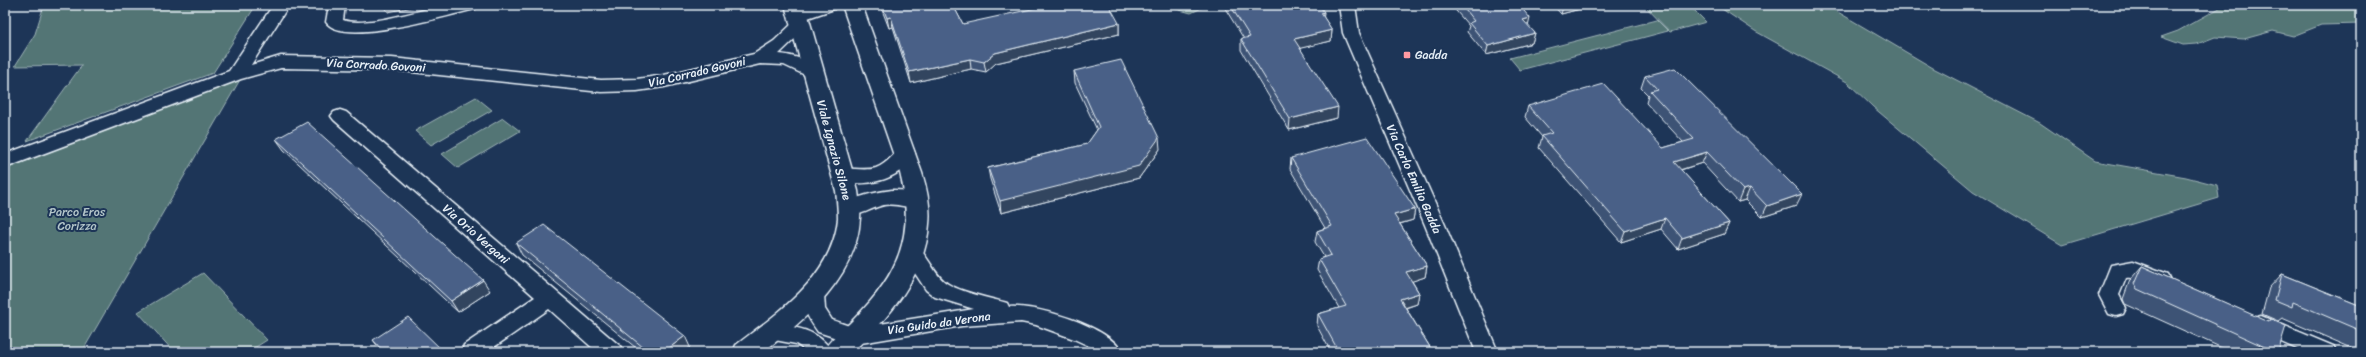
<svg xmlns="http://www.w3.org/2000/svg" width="2366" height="357" font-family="Sriracha,sans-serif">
<rect width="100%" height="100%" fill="#1d3557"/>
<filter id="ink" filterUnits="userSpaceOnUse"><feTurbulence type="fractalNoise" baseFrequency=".025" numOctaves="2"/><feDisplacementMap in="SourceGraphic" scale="8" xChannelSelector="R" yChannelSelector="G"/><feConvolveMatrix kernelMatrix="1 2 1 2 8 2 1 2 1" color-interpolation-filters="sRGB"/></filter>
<g filter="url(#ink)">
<path fill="#537575" stroke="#9eb3b6" d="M44,5H256L213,73L27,141L82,65L15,66L35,34Z
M1174,5H1208L1191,13L1176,9Z
M1644,5H1689L1706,22L1670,32Z
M1716,5H1826L1933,68L2040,123L2095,161L2186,177L2217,185L2219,198L2062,245L1973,191L1873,107L1847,82L1755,31Z
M2225,5H2361V24L2321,25L2293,36L2273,31L2244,39L2215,37L2197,44L2183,45L2161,37L2178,31Z
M1657,20L1668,31L1520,70L1510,58Z
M241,78L82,352H5V169Z
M476,97L492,110L431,145L415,131Z
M503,118L520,131L458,168L442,154Z
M203,273L267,340L248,352H174L138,312Z"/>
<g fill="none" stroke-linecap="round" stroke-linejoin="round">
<defs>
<path id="street" d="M273,5H289L251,65L281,56L392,58L601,80L637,79L664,75L754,54L774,41L795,21L790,16C798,3 822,5 836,5L834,9L802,20L807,25L805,29L779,54C791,55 815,61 822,72L819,76L813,78L807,76L784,65L760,64L664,87L637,91L601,92L392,70L281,68L241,79L5,168V154L229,71Z
M329,5H345L343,20C367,28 421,9 446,5C456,4 467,5 477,5L475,9C449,15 342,47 326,22Z
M1339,5H1355L1359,33L1445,225L1498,352H1476L1425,225L1343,33Z
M340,110L346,112L620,346L623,352H597L549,309L487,352H462L464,345L535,297L334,120L331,116L334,112Z
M906,147L913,149L915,154C899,182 865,188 835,180L833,175L835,170C848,166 862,172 876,168C888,164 894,151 906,147Z
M892,190C903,190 920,191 927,202L924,207C912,211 899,202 884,205C870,208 857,219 843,215L840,210C848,197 877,192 892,190Z
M911,244C928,250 932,275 948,284C963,293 990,298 1007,303L1009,307C1037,305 1108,326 1122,352H1096L1087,345L1074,339L1036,325L1021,322L962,326L855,344L818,332C809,319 798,304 807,288L814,286L821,288L824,294L825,309L832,320L855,328L974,309L935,297L926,290L901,252L904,247Z
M2133,261L2168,274L2171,280L2168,286C2153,290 2141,276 2126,278L2119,295L2126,308L2123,314L2116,316L2109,314L2099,295L2111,265Z
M2261,316L2333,346L2336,352H2304L2254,330L2250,324L2254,318Z
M771,324C794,326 820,330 832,352H808L796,344L764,338L760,332L764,326Z"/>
<path id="secondary" d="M785,5H805L858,191C859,200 861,210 860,218C857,277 806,319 763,352H733L736,345C779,312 832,277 838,219C838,210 837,200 836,191Z
M842,5H862L922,173C927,189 931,207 929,224C926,274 888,320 852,352H823C829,339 844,330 854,319C898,275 916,235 900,173Z"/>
</defs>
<use href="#street" stroke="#e8f1f8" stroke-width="3"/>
<use href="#secondary" stroke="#e8f1f8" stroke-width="3"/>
<use href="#street" fill="#1d3557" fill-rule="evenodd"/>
<use href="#secondary" fill="#1d3557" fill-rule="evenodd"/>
</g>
<path fill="#3e5374" stroke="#e8f1f8" d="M880,5H953L963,24L1119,23V34L996,63L986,72L971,69L911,83L893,27L889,28Z
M1223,5H1319L1324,18L1332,30L1331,41L1300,48L1337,118L1289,130L1241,50V39H1244Z
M1451,5H1519L1528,26L1535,33L1532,43L1486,55L1467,32L1469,26Z
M1553,5H1595L1561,14Z
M1074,71L1160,149L1139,178L1001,213L990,179L988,168L1087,144L1097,130L1075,83Z
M1645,76L1796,206L1762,217L1745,200L1738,202L1702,163L1681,170L1729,223L1724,234L1678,249L1661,229L1621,242L1539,148L1542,137L1525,117L1528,106L1663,148L1683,142L1646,102L1648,95L1641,88Z
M276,139L490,291L458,312L284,150Z
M1291,158L1415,209L1413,220L1400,224L1427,266L1425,277L1412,281L1419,293L1417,304L1406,308L1433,352H1331L1317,326L1318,314L1339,308L1317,270L1319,259L1324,257L1315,242L1317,231L1325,228L1290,169Z
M516,243L690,347L684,352H641L522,255Z
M2142,266L2268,322L2270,319L2278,352H2231L2125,304L2123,299L2130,280Z
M2282,274L2361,306V352L2282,318L2278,321L2262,314L2269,288Z
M373,340L444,352H382Z"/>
<path fill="#32445e" stroke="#e8f1f8" d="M387,5H423L388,12L384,6Z
M1571,5H1595L1561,14L1563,7Z
M1324,12L1323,23L1321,13Z
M891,17L893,27L889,28L887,18Z
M1530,18L1528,27L1523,20Z
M1119,23V34L996,63L986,72L984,62L995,53Z
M1332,30L1331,41L1293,50L1294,39Z
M1535,33L1532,43L1486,55L1488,46Z
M970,59L971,69L911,83L909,72Z
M1338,107L1337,118L1289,130L1290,119Z
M1159,138L1160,149L1139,178L1001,213L1000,201Z
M1707,152L1702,163L1670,173L1674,162Z
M1750,188L1745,200L1738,202L1743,190Z
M1802,194L1796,206L1762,217L1767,206Z
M1415,209L1413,220L1392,226L1394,215Z
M1665,218L1661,229L1621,242L1625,231Z
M1729,223L1724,234L1678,249L1682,238Z
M1427,266L1425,277L1404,284L1406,272Z
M483,280L490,291L458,312L451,301Z
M1419,293L1417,304L1398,310L1400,299Z
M685,336L690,347L684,352H664Z"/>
<path fill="#486187" stroke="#e8f1f8" d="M882,5H953L963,24L1050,5H1109L1119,23L995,53L984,62L970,59L909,72L891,17L887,18Z
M1230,5H1319L1324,12L1321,13L1332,30L1294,39L1338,107L1290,119L1241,39L1250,37Z
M1461,5H1519L1530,18L1523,20L1535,33L1488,46L1469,23L1474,21Z
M1561,5H1571L1563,7Z
M1121,60L1159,138L1139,166L1000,201L988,168L1087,144L1099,127L1074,71Z
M1675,68L1802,194L1767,206L1750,188L1743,190L1707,152L1674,162L1729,223L1682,238L1665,218L1625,231L1542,136L1552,133L1528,106L1604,84L1663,148L1694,139L1650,91L1657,89L1645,76Z
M307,122L483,280L451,301L276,139Z
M1367,137L1415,209L1394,215L1427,266L1406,272L1419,293L1400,299L1433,352H1339L1318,314L1346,306L1319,259L1331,255L1317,231L1332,226L1291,158Z
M544,225L685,336L664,352H649L516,243Z
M2142,266L2269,322L2270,319L2286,326L2278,352H2276L2137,289L2134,284Z
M2282,274L2361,306V331L2293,302L2292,307L2275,300Z
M408,317L444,352H384L373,340Z
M583,349L587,352H579Z"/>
</g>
<rect fill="#ff9aa2" stroke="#1d3557" stroke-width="1.5" x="1403" y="51" width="8" height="8" rx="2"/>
<g text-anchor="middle" stroke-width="4" stroke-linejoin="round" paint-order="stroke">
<g font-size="12" fill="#e8f1f8" stroke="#1d3557" text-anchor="start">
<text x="1415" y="59">Gadda</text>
</g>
<g font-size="12" fill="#e8f1f8" stroke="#1d3557">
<text transform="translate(376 65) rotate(3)" y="4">Via Corrado Govoni</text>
<text transform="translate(697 72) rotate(-13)" y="4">Via Corrado Govoni</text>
<text transform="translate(834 150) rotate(75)" y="4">Viale Ignazio Silone</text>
<text transform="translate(1414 179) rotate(66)" y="4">Via Carlo Emilio Gadda</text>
<text transform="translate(476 234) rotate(41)" y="4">Via Orio Vergani</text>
<text transform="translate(939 323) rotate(-8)" y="4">Via Guido da Verona</text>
</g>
<g font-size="12" fill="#b4c6ca" stroke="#1d3557">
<text x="77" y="216">Parco Eros<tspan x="77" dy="14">Corizza</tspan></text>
</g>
</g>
<rect width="2366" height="357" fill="none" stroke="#1d3557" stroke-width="20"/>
<rect x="10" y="10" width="2346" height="337" fill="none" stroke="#e8f1f8" stroke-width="1.5" filter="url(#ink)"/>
</svg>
